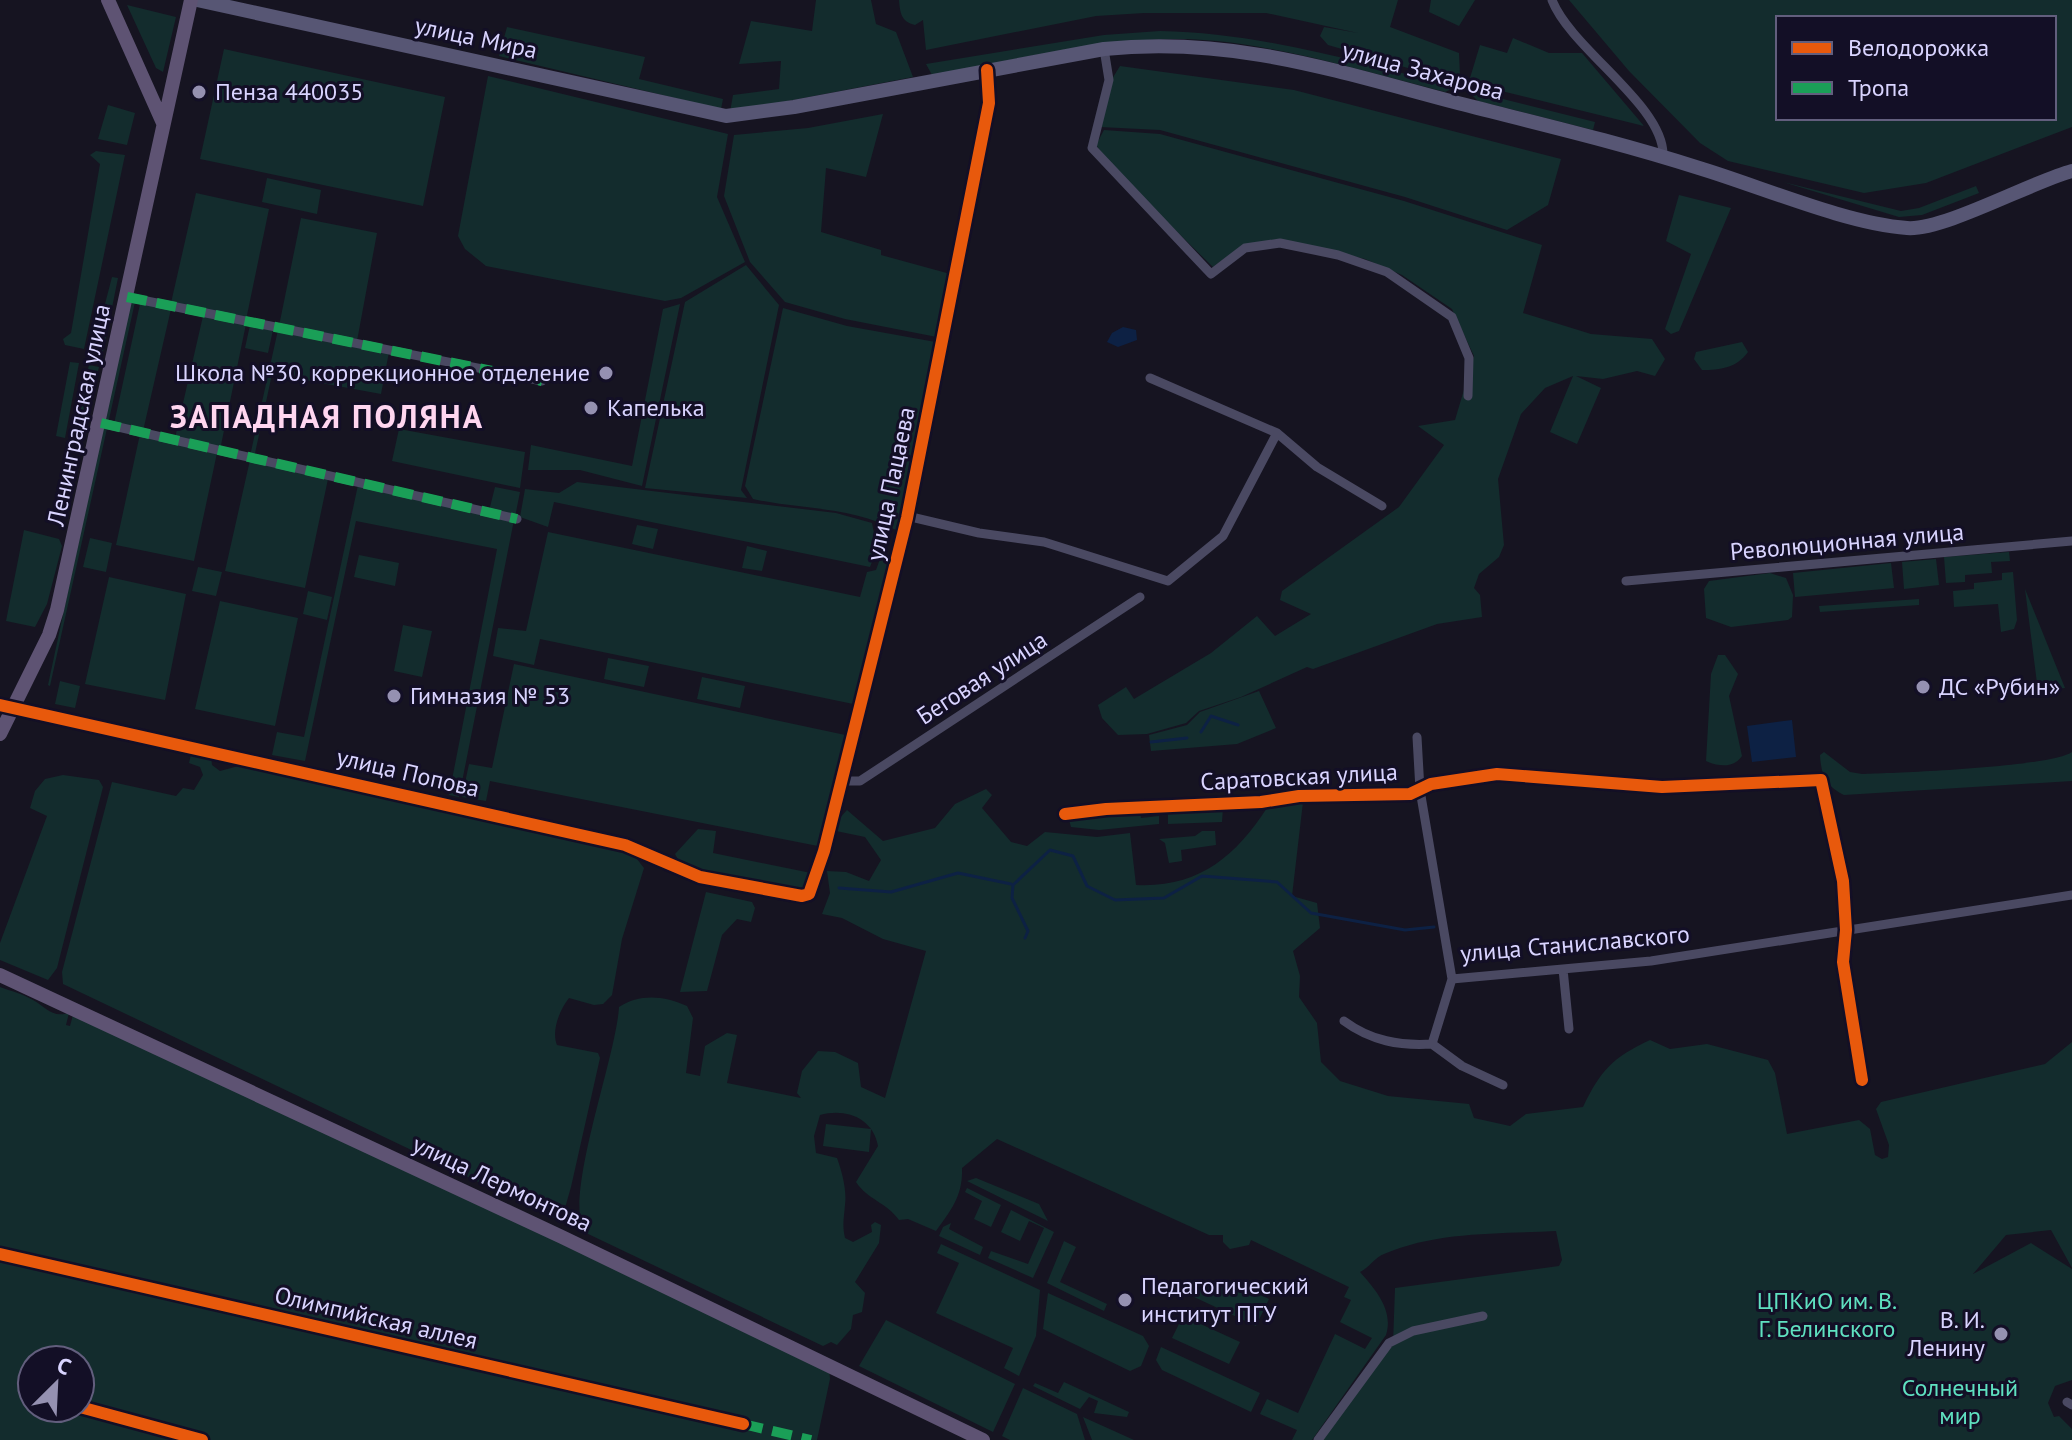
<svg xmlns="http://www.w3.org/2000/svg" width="2072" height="1440" font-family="'PT Sans',sans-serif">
<rect width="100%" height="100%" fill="#161421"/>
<path fill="#132c2d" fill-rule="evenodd" d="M816,0H871L876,24L896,32L913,77L730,112L733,95L779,89L781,61L739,64L751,21L812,31Z
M899,0H1398L1390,27L1459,53L1460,76L1453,81L1328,45L1320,36L1324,27L1358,33L1266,13H1144L1096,16L926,50L923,20L915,25C901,22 900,12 899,0Z
M1431,0H1475L1459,26L1429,12Z
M1569,0H2072V127L1926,183L1864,193L1728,161L1700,143L1629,71ZM1778,18H2054V118H1778Z
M127,5L176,17L163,72L156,68Z
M507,27L645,57L639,79L723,99L721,109L499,56Z
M1160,31C1262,33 1358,62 1456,87L1445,92C1370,73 1294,49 1217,41C1123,31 1024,59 932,75L926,64L1104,35Z
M1513,38L1549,53H1582L1644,126L1473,84L1470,78L1480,45L1507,53Z
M224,49L445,97L423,206L200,159Z
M1120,66L1294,90L1561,159L1548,205L1507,230L1405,197L1160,130L1100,127L1112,79Z
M488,76L728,134L717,197L745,262L681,298L665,301L486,266L465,249L458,236Z
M1467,90L1595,122L1593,130L1478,101Z
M108,105L135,113L127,145L98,139Z
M883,114L866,177L826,168L821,232L881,250V255L954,275L942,338L845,319L785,302L750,262L724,196L734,135L808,128Z
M1104,130L1160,134L1404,201L1542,245L1523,313L1591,334L1652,339L1665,359L1655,376L1637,371L1603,379L1576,376L1601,388L1577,444L1550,432L1573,376L1545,388L1521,414L1498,479L1504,545L1499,557L1479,574L1474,588L1480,595L1482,617L1437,624L1313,669L1307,667L1241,697L1199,711L1186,723L1147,734L1118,735L1102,718L1098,705L1126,687L1134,699L1211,653L1257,616L1275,636L1311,614L1280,600L1282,591L1399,507L1444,445L1418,426L1455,420L1474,356L1452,309L1402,275L1365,259L1280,239L1243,245L1213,267L1115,171L1096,145Z
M96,151L125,155L84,349L65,345L63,339L71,333L100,164L90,155Z
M267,178L321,190L317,214L262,202Z
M1783,182L1901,211L1919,208L1976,186L1979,193L1922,215L1899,217Z
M196,193L269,209L246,320L171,303Z
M1679,195L1731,208L1679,331L1671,334L1665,329L1691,254L1666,241Z
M301,218L377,233L357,341L279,326Z
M746,265L779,305L741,490L747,498L645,488L685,302Z
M112,277L118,278L103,352L93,350Z
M130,301L135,302L50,686L48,685Z
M140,304L171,309L143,431L114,424Z
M680,304L642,486L580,470H528L531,445L632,466L663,309Z
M783,308L847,326L941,343L902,533C850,505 808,511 753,499L745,486Z
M203,316L246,324L220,450L175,438Z
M250,325L273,330L268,353L245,348Z
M278,330L389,352L381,394L272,374L254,458L250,456Z
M1742,342L1748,352C1737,368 1720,370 1702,370L1694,359L1696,352Z
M70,362L79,363L65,438L56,436Z
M89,365L99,367L81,441L71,438Z
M399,429L525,452L520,488L392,461Z
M140,434L217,453L194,561L116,545Z
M250,460L328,479L305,588L225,571Z
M577,482L836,513L872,523L877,549L870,567L554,502L548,527L520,517L525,489L559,493Z
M358,485L514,520L459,797L449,795L497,549L356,521L305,761L272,755L277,732L304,737Z
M495,487L520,492L515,517L489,511Z
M637,525L658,529L653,549L632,544Z
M24,530L59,539L62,546L47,604L35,627L6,621Z
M548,532L860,597L867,572L876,570L880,559L888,555L894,563L858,705L540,639L534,665L493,656L498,628L526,631Z
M90,538L112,543L106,572L83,567Z
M747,546L767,551L762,571L742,568Z
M2009,552L2010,561L1991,562L1992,573L1965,575V582L1946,583L1944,557Z
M359,555L399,563L395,586L354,577Z
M1936,559L1939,585L1904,589L1902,562Z
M1891,563L1894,588L1795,597L1793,573Z
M198,567L222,572L216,596L192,591Z
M2013,572L2017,620L2014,629L2001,632L1998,604L1954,607L1953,591L1974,589V583L2002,580V573Z
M1770,573L1786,578L1793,595L1792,617L1788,620L1731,627L1706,618L1704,589L1709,581Z
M109,577L186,594L165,700L85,684Z
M2025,589L2065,688L2038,691Z
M308,591L332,597L327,620L303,614Z
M1919,599V605L1820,612L1819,606Z
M220,601L298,618L275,726L195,709Z
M403,625L432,631L422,677L394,671Z
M1718,655H1725L1738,674L1729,696L1742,756C1734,768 1719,767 1706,761L1711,674Z
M608,658L649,666L644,687L604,679Z
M514,664L850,736L823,847L490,781L486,801L462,797L469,764L492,768Z
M702,677L745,686L740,708L697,699Z
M60,681L80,686L75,708L55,704Z
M1259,691L1276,728L1237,744L1151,751L1149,735L1187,725L1200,712Z
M192,750L211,756L212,765L220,771L246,764L611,847L633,854L644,868L622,939L612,995L603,1004L594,1005L569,998C560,1009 551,1031 557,1045L598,1053L600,1058L571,1187L565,1208L556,1219L63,984L62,972L112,782L176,796L183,788L194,790L203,775L200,767L189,763Z
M1824,752L1850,772L1862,774C1896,773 2052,767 2072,752V781L1844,795C1826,786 1821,775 1820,755Z
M63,775L99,780L103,787L57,968L48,980L0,960V943L47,816L30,808L35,791L45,779Z
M986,789L992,795L982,808L1011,842L1027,846L1045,832L1097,837L1130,833L1136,885C1198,888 1235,857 1267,808L1303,802L1292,896L1317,903L1320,928L1293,951L1300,976L1299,997L1317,1023L1321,1062L1340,1081L1388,1096L1469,1104L1474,1118L1510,1126L1526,1114L1583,1107C1601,1070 1612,1058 1650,1040L1670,1049L1707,1044L1768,1060L1775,1073L1787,1134L1859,1120L1870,1129L1875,1155L1882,1159L1888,1157L1889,1145L1876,1109L1881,1102L2045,1064L2072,1042V1268L2051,1230L2006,1235L1973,1274L2031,1243L2072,1269V1380L2055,1386L2048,1403L2054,1417L2059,1416L2072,1429V1440H1322L1393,1344L1395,1288L1559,1266L1562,1260L1556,1231C1500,1234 1437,1231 1384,1254C1375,1257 1370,1267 1360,1272C1375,1289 1394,1310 1386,1335L1312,1440H1292L1297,1430L1260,1414L1267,1399L1298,1413L1335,1334L1365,1349L1372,1338L1340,1322L1351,1300L1344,1297L1349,1287L1251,1240L1249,1245L1230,1249L1223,1242V1235H1209L997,1139L962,1168C963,1196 951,1210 936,1231L908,1219L899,1220C886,1202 868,1200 856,1182L878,1146C873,1118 846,1108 820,1115L814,1136L816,1153L837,1158C842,1172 847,1190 845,1205C844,1218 842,1225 845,1238L853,1242L872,1232L871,1225L875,1222L881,1225L879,1243L855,1282L865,1293L862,1312L853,1315L851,1329L837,1345L831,1342L823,1346L584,1232C564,1194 616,1058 619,1007C640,993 665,996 687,1006L693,1018L686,1073L700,1076L705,1046L727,1033L737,1035L727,1083L801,1098L797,1093L802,1071L818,1051L835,1052L858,1063L861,1087L885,1098L926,951L883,939L842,918L822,914L830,893L827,871L846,872L869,881L881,860L865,837L836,831L838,820L847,810L883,841L935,828L955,804Z
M1223,807L1222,822L1168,824V810Z
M1140,811L1141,818L1159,816V824L1099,830L1071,827L1069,820Z
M698,829L716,831L713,853L811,873L816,852L822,853L808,891L801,894L703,876L682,867L675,854Z
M1202,831H1215L1216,845L1181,850L1182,861L1169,863L1165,843L1159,839L1195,836Z
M706,892L752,902L755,908L751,922L737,919L722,935L707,991L680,992Z
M0,987C11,991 23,994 33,1000C46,1007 51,1018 69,1013L66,1025L70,1026L73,1015L829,1368L830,1379L817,1440H0ZM32,1360H80V1408H32Z
M826,1124L871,1129L869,1152L823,1146Z
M976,1178L1039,1204L1048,1221L967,1181Z
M967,1188L1001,1205L991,1227L974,1219L982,1201L965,1192Z
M1011,1210L1054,1232L1033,1278L988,1258L991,1251L1028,1264L1044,1228L1029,1221L1020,1241L1001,1232Z
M951,1223L949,1229L983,1247L980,1255L939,1236L943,1227Z
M1064,1241L1076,1247L1060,1282L1107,1304L1104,1311L1047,1283Z
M941,1244L1040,1290L1036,1336L1019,1376L1004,1368L1013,1348L936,1313L959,1263L937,1253Z
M1216,1284L1246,1288L1269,1299L1256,1326L1192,1296L1196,1286Z
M1048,1293L1143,1336L1149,1346L1141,1366L1130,1371L1043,1329Z
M1183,1316L1240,1342L1229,1364L1172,1338Z
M886,1320L1015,1384L993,1432L859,1366Z
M1161,1347L1260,1393L1251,1412L1162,1370L1156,1360Z
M1064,1382L1129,1412L1127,1417L1094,1413L1098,1401L1089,1397L1080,1409L1033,1386L1035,1383L1058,1393Z
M1023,1388L1077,1414L1085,1440H1010L1002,1436Z
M1083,1417L1134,1440H1092Z"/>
<path fill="#0d2144" d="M1123,327L1136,330L1137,340L1118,347L1107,342L1112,333Z
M1792,720L1796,757L1752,762L1747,726Z"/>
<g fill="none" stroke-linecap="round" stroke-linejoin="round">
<path stroke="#0d2144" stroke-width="3" d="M1201,732L1211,716L1238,725
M1151,742L1187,738
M839,888L891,892L958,873L1011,884
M1025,938L1028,931L1012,898L1013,885L1050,850L1073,856L1087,886L1115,900L1164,898L1202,876L1277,882L1311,913L1405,930L1434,927"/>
<path stroke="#4a4962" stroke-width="9" d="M1552,0C1571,49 1665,106 1663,156
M1104,49L1109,80L1092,148L1211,274L1245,248L1280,243L1338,255L1387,272L1452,317L1469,358L1468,396
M127,297L542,381
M1150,378L1277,433L1317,467L1382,506
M101,423L517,519
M907,516L979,533L1044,542L1168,581L1223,536L1277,433
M1626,581L2072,541
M14,708L625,845L700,877L802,896L809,894L824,851L907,518L989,103L987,70
M1417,737L1420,790L1452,979L1432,1044
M843,781H860L1140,597
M1065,814L1106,809L1261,802L1299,796L1410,794L1431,784L1497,774L1662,787L1821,780L1843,881L1846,930L1843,962L1862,1080
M1563,969L1569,1029
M1452,979L1651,961L2072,895
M1344,1021C1371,1041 1400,1046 1432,1044L1462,1066L1503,1085
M2067,1402L2072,1405
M1318,1440L1389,1343L1413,1331L1483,1316"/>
<path stroke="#4a4962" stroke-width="12" d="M0,705L14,708"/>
<path stroke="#575674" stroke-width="14" d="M197,0L726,116L794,107L1104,49C1231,36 1333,70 1454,102C1536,123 1618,142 1699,168C1759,186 1847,224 1907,228C1943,231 2031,182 2072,171"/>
<path stroke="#5e5373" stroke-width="14" d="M108,0L163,123
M0,734L49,635L57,610L191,0
M0,975L562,1237L983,1440"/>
<path stroke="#1a9f57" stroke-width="10" stroke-dasharray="20 10" stroke-linecap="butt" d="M127,297L542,381
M101,423L517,519
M743,1424L811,1440"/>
<defs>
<path id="cycleway" d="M0,705L625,845L700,877L802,896L809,894L824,851L907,518L989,103L987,70
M1065,814L1106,809L1261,802L1299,796L1410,794L1431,784L1497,774L1662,787L1821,780L1843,881L1846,930L1843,962L1862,1080
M0,1254L743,1424
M80,1407L202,1440"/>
</defs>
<use href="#cycleway" stroke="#130f26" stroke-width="17"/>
<use href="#cycleway" stroke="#e8590c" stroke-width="12"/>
</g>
<g fill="#9591b1" stroke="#130f26" stroke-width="3">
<circle cx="199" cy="92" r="8"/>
<circle cx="606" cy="373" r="8"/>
<circle cx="591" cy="408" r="8"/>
<circle cx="1923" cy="687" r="8"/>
<circle cx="394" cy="696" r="8"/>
<circle cx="1125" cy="1300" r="8"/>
<circle cx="2001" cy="1334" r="8"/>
</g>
<g text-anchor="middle" stroke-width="6" stroke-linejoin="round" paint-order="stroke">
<g font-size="24" fill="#d9d4ff" stroke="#130f26">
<text transform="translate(476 38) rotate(12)" y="8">улица Мира</text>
<text transform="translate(1423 71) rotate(15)" y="8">улица Захарова</text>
<text transform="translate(79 415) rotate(-78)" y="8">Ленинградская улица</text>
<text transform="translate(891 484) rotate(-78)" y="8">улица Пацаева</text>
<text transform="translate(1847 542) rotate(-5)" y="8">Революционная улица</text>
<text transform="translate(982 678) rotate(-33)" y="8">Беговая улица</text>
<text transform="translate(408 773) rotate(13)" y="8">улица Попова</text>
<text transform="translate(1299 777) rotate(-3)" y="8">Саратовская улица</text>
<text transform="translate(1575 944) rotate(-5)" y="8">улица Станиславского</text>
<text transform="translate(502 1184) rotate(25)" y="8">улица Лермонтова</text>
<text transform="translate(376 1318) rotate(13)" y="8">Олимпийская аллея</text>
</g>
<g font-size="24" fill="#d9d4ff" stroke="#130f26" text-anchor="start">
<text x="215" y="100">Пенза 440035</text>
<text x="590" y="381" text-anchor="end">Школа №30, коррекционное отделение</text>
<text x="607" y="416">Капелька</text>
<text x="1939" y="695">ДС «Рубин»</text>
<text x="410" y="704">Гимназия № 53</text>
<text x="1141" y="1294">Педагогический<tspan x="1141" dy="28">институт ПГУ</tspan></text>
<text x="1985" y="1328" text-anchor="end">В. И.<tspan x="1985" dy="28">Ленину</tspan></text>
</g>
<g font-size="24" fill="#5fe0c0" stroke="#130f26">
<text x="1827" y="1309">ЦПКиО им. В.<tspan x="1827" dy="28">Г. Белинского</tspan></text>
<text x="1960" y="1396">Солнечный<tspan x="1960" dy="28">мир</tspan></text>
</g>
<g font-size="32" font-weight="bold" letter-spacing="2" fill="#ffd6f0" stroke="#130f26">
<text x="327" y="428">ЗАПАДНАЯ ПОЛЯНА</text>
</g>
</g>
<rect x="1776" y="16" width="280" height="104" fill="#130f26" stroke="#625e7d" stroke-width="2"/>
<rect x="1792" y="42" width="40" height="12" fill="#e8590c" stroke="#625e7d" stroke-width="2"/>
<text x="1848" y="56" font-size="24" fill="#d9d4ff">Велодорожка</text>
<rect x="1792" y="82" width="40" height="12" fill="#1a9f57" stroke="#625e7d" stroke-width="2"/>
<text x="1848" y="96" font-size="24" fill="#d9d4ff">Тропа</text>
<g transform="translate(56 1384) rotate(24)"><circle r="38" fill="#130f26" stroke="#625e7d" stroke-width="2"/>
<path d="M0-6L14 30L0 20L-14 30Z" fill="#9591b1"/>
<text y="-12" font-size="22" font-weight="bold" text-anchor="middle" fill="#d9d4ff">С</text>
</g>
</svg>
